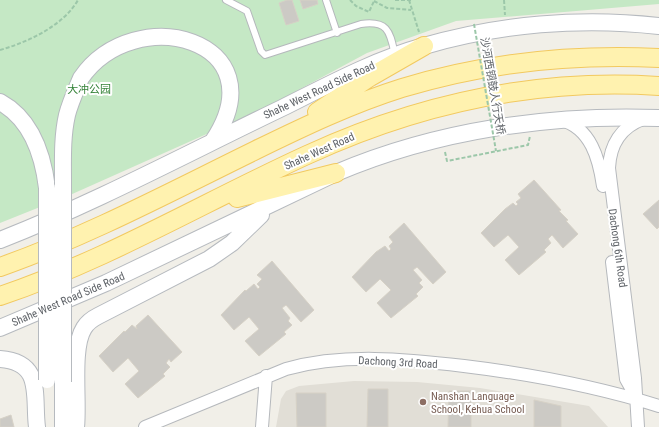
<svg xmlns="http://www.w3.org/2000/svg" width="659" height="427" font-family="'Roboto Condensed','Noto Sans SC',sans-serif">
<rect width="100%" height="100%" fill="#f1efe8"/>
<path fill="#e1ded6" d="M354,381L417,382L480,388L589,406L608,427H276L281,399L286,391L299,386Z"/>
<path fill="#c5e8c5" d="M0,0H659V4L456,21L367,53L265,108L70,195L0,223Z"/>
<path fill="#cccac5" stroke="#d6d1c6" d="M287,0H292L299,21L286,25L279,3Z
M300,0H317L318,4L303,9Z
M534,180L561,210L559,211L568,220L566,221L578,234L563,248L552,235L548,239L551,243L544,250L546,252L519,275L505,260L519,247L508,235L494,247L481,233L505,209L513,203L516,206L518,204L516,202L521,198L518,194Z
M659,200V227L657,229L643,214Z
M404,223L446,272L433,284L417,267L413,270L422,280L419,283L423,287L416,294L418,296L391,318L377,303L391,290L380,279L366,292L352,277L376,252L385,246L389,251L391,249L389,246L393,242L389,237Z
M272,261L314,310L301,322L286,305L282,308L290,318L288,321L292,325L284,332L286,334L259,356L245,341L259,329L249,317L234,330L221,315L245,290L246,291L254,284L258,289L260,287L257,284L262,279L257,275Z
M148,315L182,352L171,362L169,359L166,363L170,367L163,374L165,376L138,398L125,384L139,371L128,358L113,372L99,356L124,331L125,332L132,325L137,329L136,326Z
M368,389H388V427H367Z
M449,391H471V427H448Z
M296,393H326V427H297Z
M534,400L561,406V427H534Z
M11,415L14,427H0V419Z"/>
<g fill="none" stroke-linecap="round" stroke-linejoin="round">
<defs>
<path id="lane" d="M226,0L247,11L261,51L265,55L361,24C389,20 390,33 395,55
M326,0L337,33"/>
<path id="street" d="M561,120C591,128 599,159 603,186
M612,262L626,379L635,395
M145,427L286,369C343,353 405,359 464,366C530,374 595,386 659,406
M262,427L266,376
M638,427L635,378L609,168C610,145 621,127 643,119"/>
<path id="secondary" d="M0,102C31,119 43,155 47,188
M63,182C63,160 62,137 67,115C70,103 76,90 81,78C135,0 280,40 213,141
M0,240C95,203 190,152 282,108C328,85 374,60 424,46C499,24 581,17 659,26
M0,328L106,283L336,173C437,130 550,114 659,118
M0,359C44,362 33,397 37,427
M63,382V427
M76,427C79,402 71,348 84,328C87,323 92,319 98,316L209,259L232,243L261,215"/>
<path id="primary" d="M317,112L370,77L424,46
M237,198L336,173
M0,267C88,236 172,191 256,150C303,127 351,104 402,88C484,63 573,54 659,58
M0,296C107,260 204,202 307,155C418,104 537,78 659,86"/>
</defs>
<use href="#lane" stroke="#b5b8bc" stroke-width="8"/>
<use href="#street" stroke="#b5b8bc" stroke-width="14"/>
<use href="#secondary" stroke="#b6babf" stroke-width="18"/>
<use href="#primary" stroke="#f2c960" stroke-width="20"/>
<path stroke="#9cc7a9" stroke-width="2" stroke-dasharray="4 2" stroke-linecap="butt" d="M350,0L356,6L369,12L374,1
M395,0H411
M409,0L419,32
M504,0L505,15
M374,1L387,8L411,10
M0,50C28,42 63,26 78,0
M445,152L447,161L528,145L530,136"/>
<use href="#lane" stroke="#fff" stroke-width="6"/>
<use href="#street" stroke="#fff" stroke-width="12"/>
<use href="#secondary" stroke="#fff" stroke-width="16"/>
<use href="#primary" stroke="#fff2af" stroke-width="18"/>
<defs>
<path id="secondary-bridge" d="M47,380V188
M63,382V182"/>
</defs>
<use href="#secondary-bridge" stroke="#b6babf" stroke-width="18" stroke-linecap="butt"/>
<path stroke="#9cc7a9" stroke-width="2" stroke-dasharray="4 2" stroke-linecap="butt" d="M474,24L496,151"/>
<use href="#secondary-bridge" stroke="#fff" stroke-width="16"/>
</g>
<circle fill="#8d6e63" stroke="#fff" stroke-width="1.5" cx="423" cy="402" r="4"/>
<g text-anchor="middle" stroke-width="4" stroke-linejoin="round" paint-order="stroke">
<g font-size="11" fill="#5f6368" stroke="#fff">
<text transform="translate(493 86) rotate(80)" y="4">沙河西铜鼓人行天桥</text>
<text transform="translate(319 90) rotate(-25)" y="4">Shahe West Road Side Road</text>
<text transform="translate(319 151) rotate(-24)" y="4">Shahe West Road</text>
<text transform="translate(618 248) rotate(82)" y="4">Dachong 6th Road</text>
<text transform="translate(68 299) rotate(-23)" y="4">Shahe West Road Side Road</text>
<text transform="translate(398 362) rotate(3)" y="4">Dachong 3rd Road</text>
</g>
<g font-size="11" fill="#348238" stroke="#fff">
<text x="89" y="93">大冲公园</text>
</g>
<g font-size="11" fill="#785e54" stroke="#fff" text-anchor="start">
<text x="431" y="400">Nanshan Language<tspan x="431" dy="13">School, Kehua School</tspan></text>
</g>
</g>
</svg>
